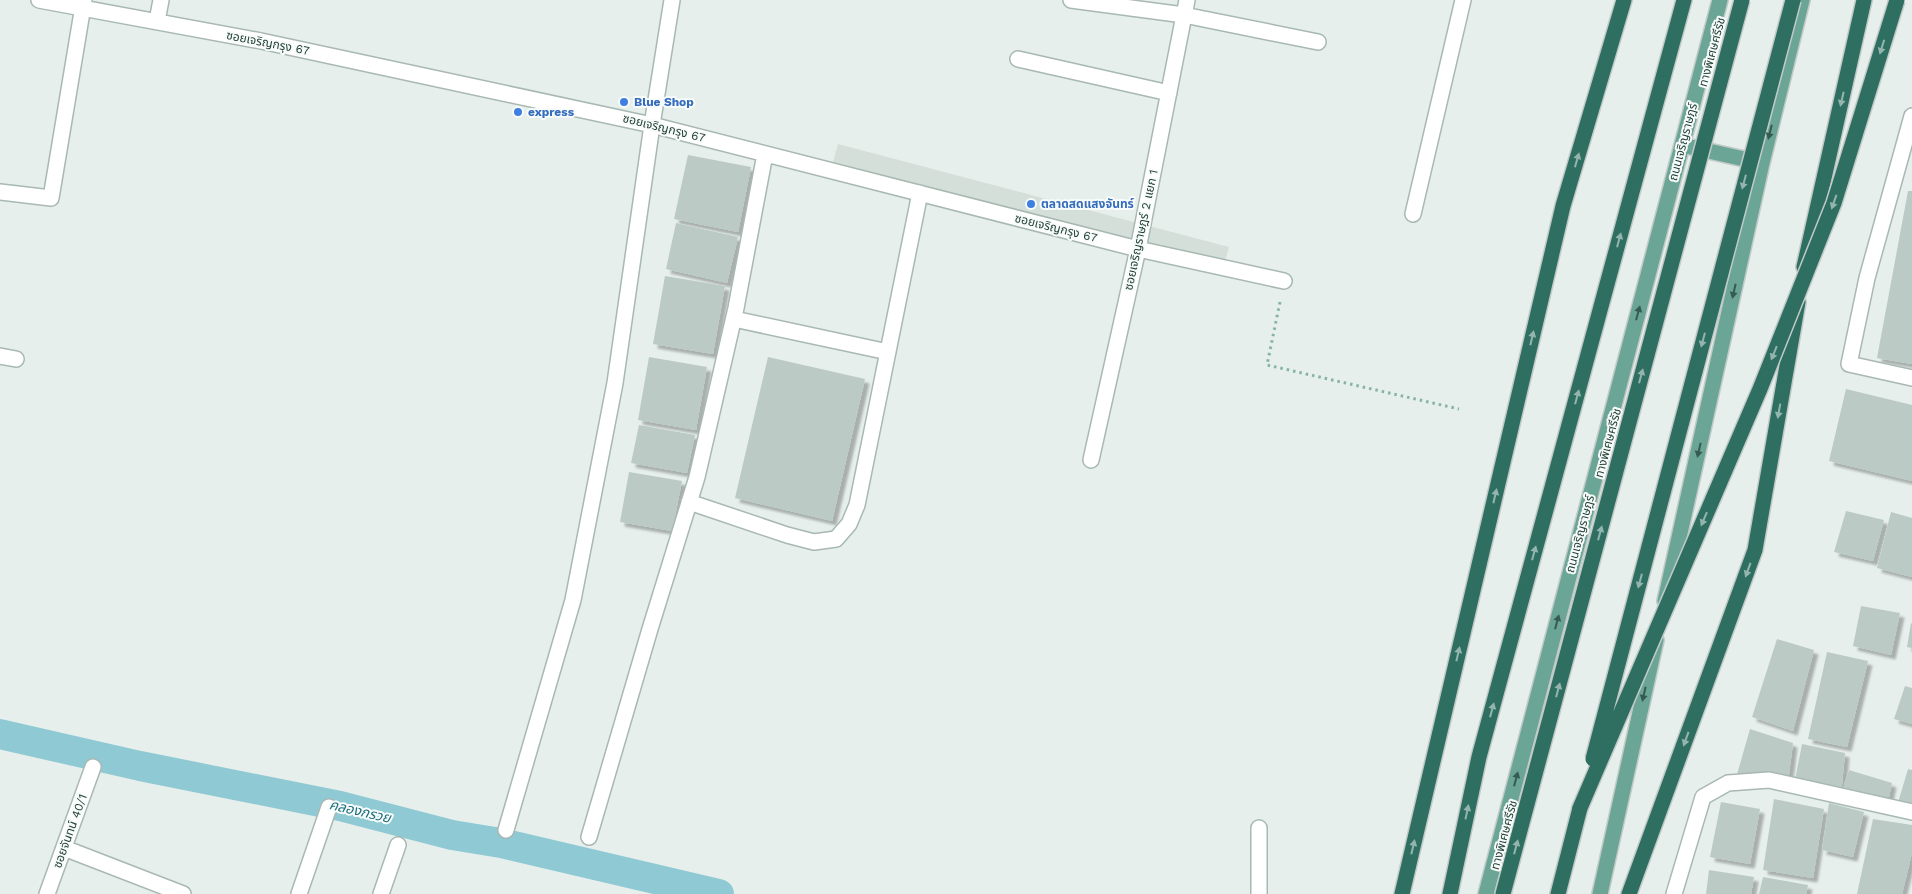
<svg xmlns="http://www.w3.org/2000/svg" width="1912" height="894" font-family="'Work Sans','Noto Sans Thai',sans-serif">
<defs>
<filter id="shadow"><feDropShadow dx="4.5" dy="4.5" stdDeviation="1" flood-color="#0004"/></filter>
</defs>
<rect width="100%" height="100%" fill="#e6efeb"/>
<path fill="#d4dfda" d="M838,144L1229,247L1224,265L833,162Z"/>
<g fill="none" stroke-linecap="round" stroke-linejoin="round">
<path stroke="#8ec9d4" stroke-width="30" d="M0,734L140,766L340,806L452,835L501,843L719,894"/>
</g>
<path fill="#bbcac4" filter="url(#shadow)" d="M688,155L751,167L738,232L674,219Z
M1908,191H1912V364L1877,358Z
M676,223L738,237L727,283L666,269Z
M665,276L725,286L713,354L653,344Z
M649,357L707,367L696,430L638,420Z
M768,357L865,379L832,521L735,498Z
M1846,389L1912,405V481L1829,461Z
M639,425L695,435L687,473L631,463Z
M629,472L682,481L672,531L620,522Z
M1846,511L1884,520L1873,561L1834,552Z
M1891,512L1912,518V577L1877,568Z
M1861,606L1900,613L1891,655L1853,646Z
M1911,623L1912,624V648L1907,647Z
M1777,639L1814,650L1793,731L1752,717Z
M1827,652L1868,661L1847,747L1808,739Z
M1905,686L1912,688V724L1894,719Z
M1750,729L1793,743L1788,782L1736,778Z
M1802,744L1845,753L1841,795L1794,785Z
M1908,769L1912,770V810L1897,806Z
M1849,770L1892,783L1887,806L1841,795Z
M1774,799L1824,809L1813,878L1763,870Z
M1721,802L1760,809L1750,864L1710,857Z
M1829,803L1864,812L1853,857L1822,850Z
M1873,819L1912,825V853L1902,894H1857Z
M1709,870L1754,877L1751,894H1706Z
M1763,877L1808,885L1806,894H1759Z"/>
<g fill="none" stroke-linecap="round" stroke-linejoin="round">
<defs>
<path id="minor" d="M39,0L261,41L652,125L1138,249L1284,281
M1071,0L1184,15L1318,42
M157,21L161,0
M1018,59L1169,93
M1912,116L1867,278L1849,364L1912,378
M0,192L51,198L84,0
M1413,214L1463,0
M734,319L888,352
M0,356L16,359
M1091,460L1138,249L1187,0
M689,502L787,535L814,542L836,539L849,524L857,505L920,193
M1259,828V894
M506,830L573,600L615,383L652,125L672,0
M589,837L650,629L697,477L736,308L765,154
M64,848L183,894
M47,894L93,767
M299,894L329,807
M381,894L398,845
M1674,894L1703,797L1728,783L1769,780L1912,812"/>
<path id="major" d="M1682,145L1762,163
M1665,601L1762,163L1802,0
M1486,894L1720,0
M1600,894L1656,640"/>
<path id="highway" d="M1804,267L1864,0
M1402,894L1563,206L1624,0
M1450,894L1479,757L1684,0
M1558,894L1580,808
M1629,894L1755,550L1798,302"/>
</defs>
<use href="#minor" stroke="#a8b8b2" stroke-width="18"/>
<use href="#major" stroke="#c2cac8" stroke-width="18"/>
<use href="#highway" stroke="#c2cac8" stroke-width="18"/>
<path stroke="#86b3a5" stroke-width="3" stroke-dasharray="2.5 4" stroke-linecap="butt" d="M1280,302L1267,365L1459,409"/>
<use href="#minor" stroke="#fff" stroke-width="15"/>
<use href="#major" stroke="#6aa596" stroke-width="15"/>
<use href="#highway" stroke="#2f6f62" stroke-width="15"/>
<defs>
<path id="highway-bridge" d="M1593,759L1793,0
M1580,808L1760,389L1834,203L1897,0
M1503,894L1742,0"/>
</defs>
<use href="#highway-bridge" stroke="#c2cac8" stroke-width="18" stroke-linecap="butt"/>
<use href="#highway-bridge" stroke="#2f6f62" stroke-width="15"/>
</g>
<defs><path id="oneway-solid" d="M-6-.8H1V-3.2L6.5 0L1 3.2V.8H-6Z" transform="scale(1.25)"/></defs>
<g fill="#93b5ae">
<use href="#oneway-solid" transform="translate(1882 47) rotate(107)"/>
<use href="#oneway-solid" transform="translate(1842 99) rotate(103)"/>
<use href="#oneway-solid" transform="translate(1577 160) rotate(-74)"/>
<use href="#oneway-solid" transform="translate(1744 182) rotate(105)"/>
<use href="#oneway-solid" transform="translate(1834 202) rotate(109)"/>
<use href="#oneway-solid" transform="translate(1619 240) rotate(-75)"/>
<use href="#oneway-solid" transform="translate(1532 338) rotate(-77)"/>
<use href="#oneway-solid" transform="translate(1703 340) rotate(105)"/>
<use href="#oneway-solid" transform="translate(1774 353) rotate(112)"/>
<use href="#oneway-solid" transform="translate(1641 376) rotate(-75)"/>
<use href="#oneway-solid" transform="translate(1577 397) rotate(-75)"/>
<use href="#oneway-solid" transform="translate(1779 411) rotate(100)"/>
<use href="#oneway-solid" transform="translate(1495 496) rotate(-77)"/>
<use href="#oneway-solid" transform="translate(1704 519) rotate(113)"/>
<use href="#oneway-solid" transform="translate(1600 533) rotate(-75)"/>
<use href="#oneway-solid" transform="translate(1534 553) rotate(-75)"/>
<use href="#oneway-solid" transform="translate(1748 570) rotate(110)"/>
<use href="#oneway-solid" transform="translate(1640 581) rotate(105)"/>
<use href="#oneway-solid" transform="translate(1458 654) rotate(-77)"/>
<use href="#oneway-solid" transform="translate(1558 690) rotate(-75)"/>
<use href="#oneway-solid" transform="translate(1492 710) rotate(-75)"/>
<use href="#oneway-solid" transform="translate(1686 739) rotate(110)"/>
<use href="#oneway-solid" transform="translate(1467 812) rotate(-78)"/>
<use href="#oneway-solid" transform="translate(1413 847) rotate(-77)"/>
<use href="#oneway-solid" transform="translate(1516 847) rotate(-75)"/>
</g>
<g fill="#365b51">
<use href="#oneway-solid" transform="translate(1770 132) rotate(104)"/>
<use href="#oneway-solid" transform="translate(1734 291) rotate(103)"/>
<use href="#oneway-solid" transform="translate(1638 313) rotate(-75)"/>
<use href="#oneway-solid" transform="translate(1699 450) rotate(103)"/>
<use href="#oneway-solid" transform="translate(1557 622) rotate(-75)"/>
<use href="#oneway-solid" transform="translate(1644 694) rotate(103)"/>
<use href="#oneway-solid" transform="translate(1516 779) rotate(-75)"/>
</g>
<g fill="#3f7fe0" stroke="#f7fbf9" stroke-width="2">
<circle cx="624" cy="102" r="5"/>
<circle cx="518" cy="112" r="5"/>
<circle cx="1031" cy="204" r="5"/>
</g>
<g text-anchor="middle" stroke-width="4" stroke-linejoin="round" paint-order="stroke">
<g font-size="12" fill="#24423a" stroke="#f7fbf9">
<text transform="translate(268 43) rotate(11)" y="4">ซอยเจริญกรุง 67</text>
<text transform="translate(1712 52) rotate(-75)" y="4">ทางพิเศษศรีรัช</text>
<text transform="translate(664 128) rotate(14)" y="4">ซอยเจริญกรุง 67</text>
<text transform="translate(1683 142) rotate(-75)" y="4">ถนนเจริญราษฎร์</text>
<text transform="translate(1056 228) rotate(14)" y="4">ซอยเจริญกรุง 67</text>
<text transform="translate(1141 230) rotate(-78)" y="4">ซอยเจริญราษฎร์ 2 แยก 1</text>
<text transform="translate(1608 443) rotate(-75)" y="4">ทางพิเศษศรีรัช</text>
<text transform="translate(1580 534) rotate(-75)" y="4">ถนนเจริญราษฎร์</text>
<text transform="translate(70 831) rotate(-70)" y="4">ซอยจันทน์ 40/1</text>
<text transform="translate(1504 835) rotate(-75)" y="4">ทางพิเศษศรีรัช</text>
</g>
<g font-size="12" font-weight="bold" fill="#366cbe" stroke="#f7fbf9" text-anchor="start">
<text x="634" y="106">Blue Shop</text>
<text x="528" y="116">express</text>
<text x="1041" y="208">ตลาดสดแสงจันทร์</text>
</g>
<g font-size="14" font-style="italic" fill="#1c6f80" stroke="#f7fbf9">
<text transform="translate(360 811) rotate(13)" y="5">คลองกรวย</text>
</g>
</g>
</svg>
